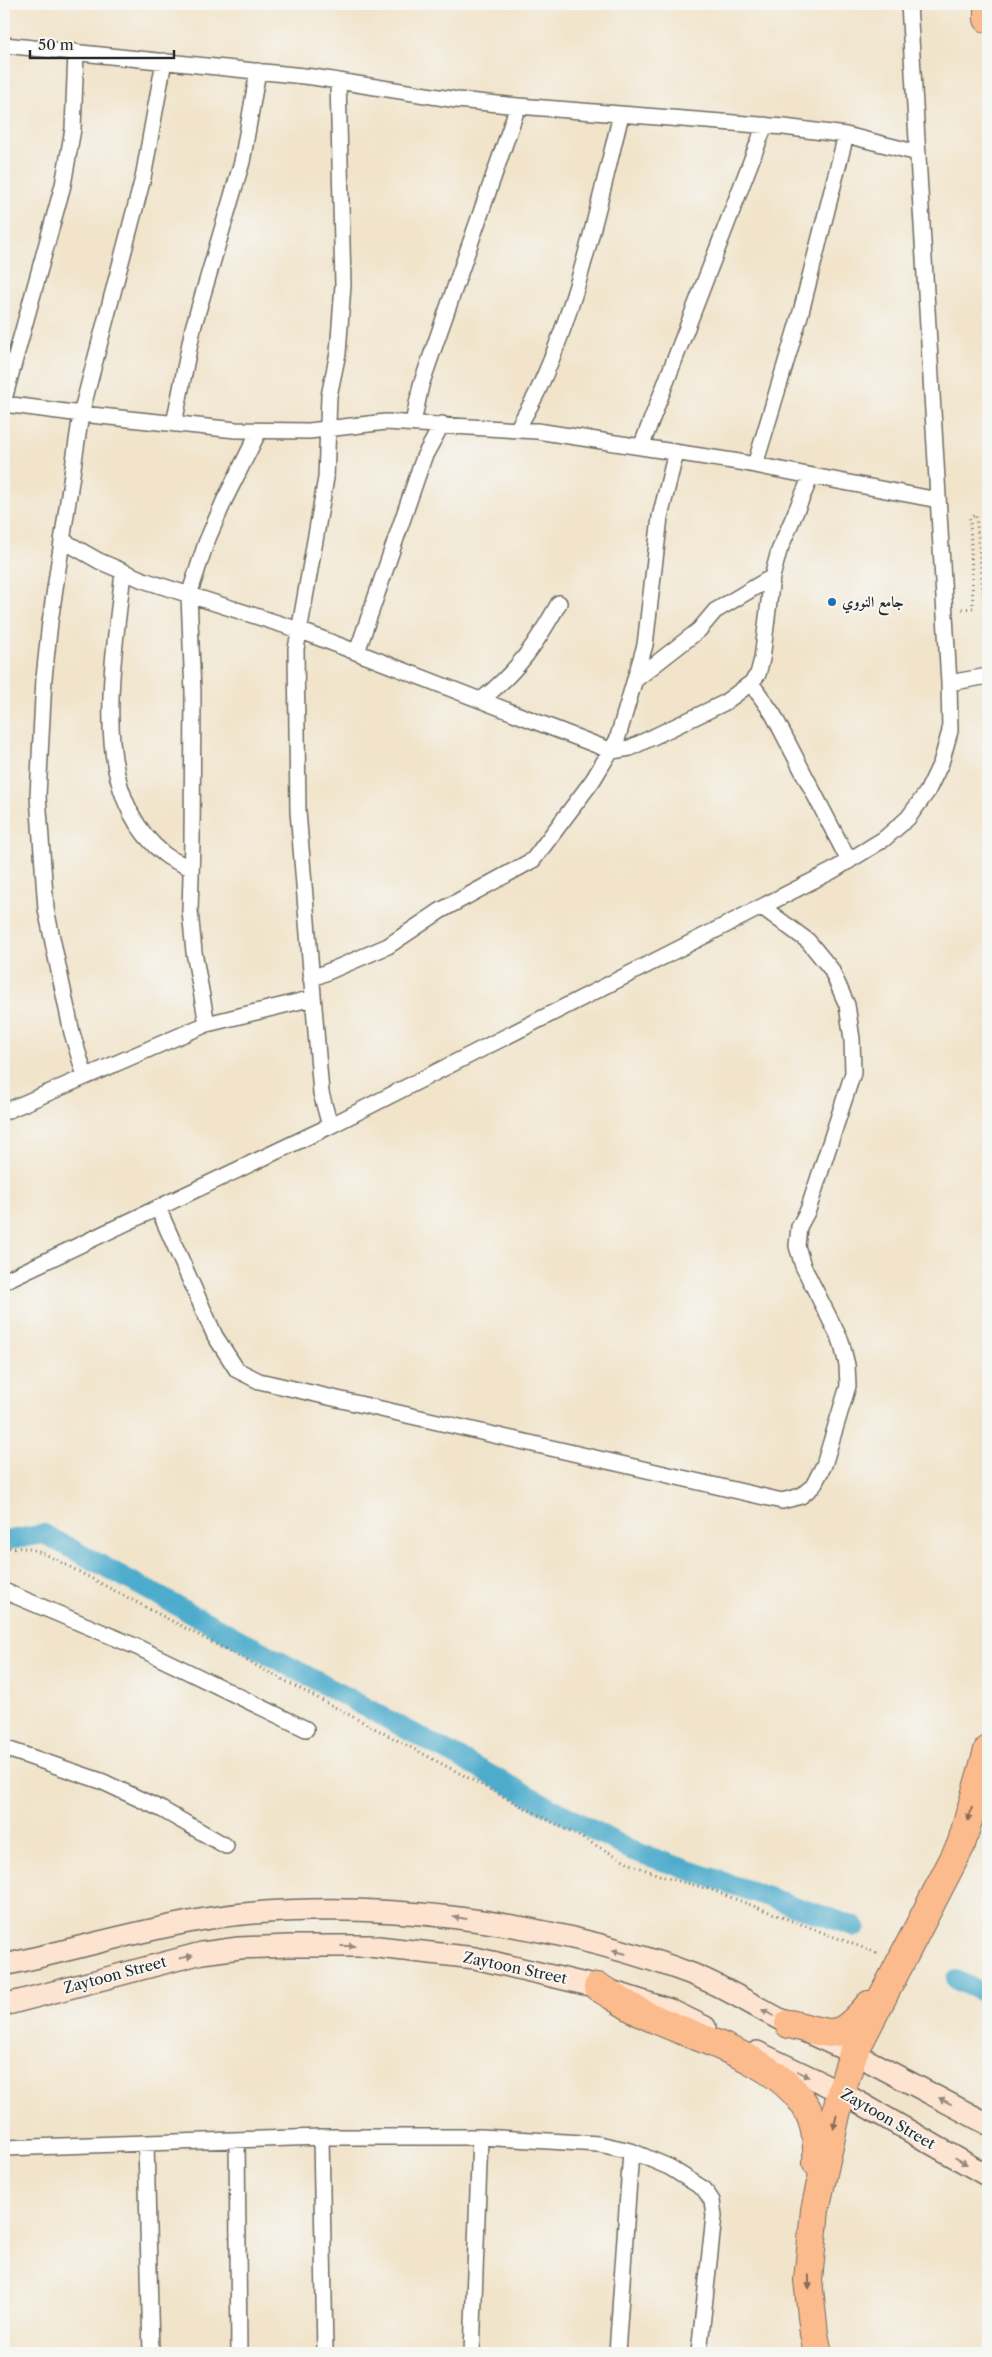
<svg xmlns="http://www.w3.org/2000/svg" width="992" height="2357" font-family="'Libre Caslon Text',Amiri,serif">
<rect width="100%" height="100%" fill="#f6f6f2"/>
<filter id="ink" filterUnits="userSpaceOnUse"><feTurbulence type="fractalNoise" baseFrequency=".02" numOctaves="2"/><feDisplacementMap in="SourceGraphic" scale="10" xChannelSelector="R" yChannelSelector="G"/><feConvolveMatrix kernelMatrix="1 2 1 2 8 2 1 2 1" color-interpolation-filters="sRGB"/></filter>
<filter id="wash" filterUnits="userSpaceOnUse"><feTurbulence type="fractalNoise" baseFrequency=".0096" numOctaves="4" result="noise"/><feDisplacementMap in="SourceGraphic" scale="20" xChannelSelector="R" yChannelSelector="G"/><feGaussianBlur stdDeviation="1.12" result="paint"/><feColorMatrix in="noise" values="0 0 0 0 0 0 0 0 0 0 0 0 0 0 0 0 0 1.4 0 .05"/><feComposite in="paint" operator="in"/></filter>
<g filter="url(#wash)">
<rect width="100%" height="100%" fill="#f1e4cb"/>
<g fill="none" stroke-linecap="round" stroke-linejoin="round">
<path stroke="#4daccc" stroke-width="20" d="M4,1541L44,1534L630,1850L856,1927
M956,1980L988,1995"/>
</g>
</g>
<g filter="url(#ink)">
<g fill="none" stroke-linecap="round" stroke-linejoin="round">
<defs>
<path id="street" d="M909,4L949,683
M4,45L313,77L457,100L518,106L784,127L846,135L918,153
M4,399L63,185L73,129L76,52
M4,404L81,414L236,430L309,431L386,422L537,431L739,462L938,500
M413,423L421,385L518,106
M174,424L193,328L242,162L258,71
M517,430C524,415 534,401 540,386C579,300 598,206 621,115
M641,447L765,125
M755,465L801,312L846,135
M62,540L99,561L143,580L299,630L612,751L630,748L724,703L751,683L758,674L762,659L772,577L779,551L811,476
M123,571C115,659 85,791 164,854C171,860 182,864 191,868
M357,652L424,457L442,424
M635,680L699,630L715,611L772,577
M751,683L773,714L849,861
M481,700C519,670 536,644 559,603
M311,979L388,946L440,911L533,860L593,780L617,740L645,645L660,517L676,452
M207,1024L194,952L190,911L192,841L193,693L189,595L206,543L225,499L259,431
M85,1076L72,1033L46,909L38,796L44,678L50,622L81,414L143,178L164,61
M4,1112L207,1024L313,998
M330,1126L321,1093L298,811L296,649L326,478L329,396L338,353L343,285L338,81
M158,1208L215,1336L237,1370L259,1381L782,1501L801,1496L813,1486L824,1465L848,1386L847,1365L841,1341L803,1266L797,1246L799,1227L808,1210L853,1073L852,1039L847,1005L831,969L808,941L762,907
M4,1281L330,1126L832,871L884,839L908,818L927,792L941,763L950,731L949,683L988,676
M4,1591L137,1647L306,1729
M4,1748L101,1781L161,1809L226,1846
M321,2137L325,2353
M237,2140L239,2353
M146,2143L151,2353
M4,2148L321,2137H480L599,2144L631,2151L669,2167L704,2189L712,2201L714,2216L699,2353
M472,2353L480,2137
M617,2353L631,2151"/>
<path id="secondary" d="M4,1965C72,1950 143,1929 211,1918C363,1896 548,1920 692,1974C725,1987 757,2008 789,2024C811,2034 833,2044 855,2054C900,2077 944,2101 988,2124
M4,2005L202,1953L239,1948L289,1946H369L475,1958L598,1987L670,2010L705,2027
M757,2052L841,2092L988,2176"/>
<path id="highway" d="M988,4V19
M598,1987C612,1995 626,2005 640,2012C691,2038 767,2054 802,2101C815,2118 818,2143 817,2163
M789,2024C834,2034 837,2043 869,2005
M818,2353L814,2334L808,2280L815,2210L841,2092L853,2054L961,1845L988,1750"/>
</defs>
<use href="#street" stroke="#706c63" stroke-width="18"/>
<use href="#secondary" stroke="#706c63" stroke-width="24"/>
<use href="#highway" stroke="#706c63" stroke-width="30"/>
<path stroke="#706c63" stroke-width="3" stroke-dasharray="1 4" stroke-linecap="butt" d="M962,609L973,608L970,517L976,515L985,612H988
M4,1548C21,1546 33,1549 49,1556L633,1865L667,1878L709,1889L879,1954"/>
<use href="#street" stroke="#fff" stroke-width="15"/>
<use href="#secondary" stroke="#fde4d1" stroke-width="21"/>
<use href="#highway" stroke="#fbbb8d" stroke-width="28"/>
</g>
<defs><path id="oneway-solid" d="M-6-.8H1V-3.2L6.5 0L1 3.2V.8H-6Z" transform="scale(1.25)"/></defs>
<g fill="#896c57">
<use href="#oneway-solid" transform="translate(970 1814) rotate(106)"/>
<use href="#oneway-solid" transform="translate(835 2122) rotate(102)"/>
<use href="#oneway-solid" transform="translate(809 2282) rotate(89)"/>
</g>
<g fill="#94887e">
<use href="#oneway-solid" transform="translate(460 1918) rotate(-173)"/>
<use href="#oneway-solid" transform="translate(348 1946)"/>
<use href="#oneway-solid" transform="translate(619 1952) rotate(-165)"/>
<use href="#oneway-solid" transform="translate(186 1957) rotate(-12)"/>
<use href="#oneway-solid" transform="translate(768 2013) rotate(-153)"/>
<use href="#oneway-solid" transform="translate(803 2074) rotate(26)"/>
<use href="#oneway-solid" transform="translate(945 2101) rotate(-153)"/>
<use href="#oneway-solid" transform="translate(961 2161) rotate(30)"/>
</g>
</g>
<circle fill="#1f6fb2" stroke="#f6f6f2" stroke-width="2" cx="832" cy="602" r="5"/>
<g text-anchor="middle" stroke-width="4" stroke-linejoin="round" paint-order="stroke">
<g font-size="15" font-weight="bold" fill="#2b2b2b" stroke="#f6f6f2" text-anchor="start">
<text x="842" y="607">جامع النووي</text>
</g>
<g font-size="15" fill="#2b2b2b" stroke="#f6f6f2">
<text transform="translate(515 1968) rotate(12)" y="5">Zaytoon Street</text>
<text transform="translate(115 1975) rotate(-15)" y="5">Zaytoon Street</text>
<text transform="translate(888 2119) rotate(30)" y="5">Zaytoon Street</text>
</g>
</g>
<rect width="992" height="2357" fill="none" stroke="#f6f6f2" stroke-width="20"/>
<path d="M30 50v8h144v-8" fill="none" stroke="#2b2b2b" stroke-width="2.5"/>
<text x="38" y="50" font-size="15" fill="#2b2b2b" stroke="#f6f6f2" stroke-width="4" paint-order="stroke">50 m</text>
</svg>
